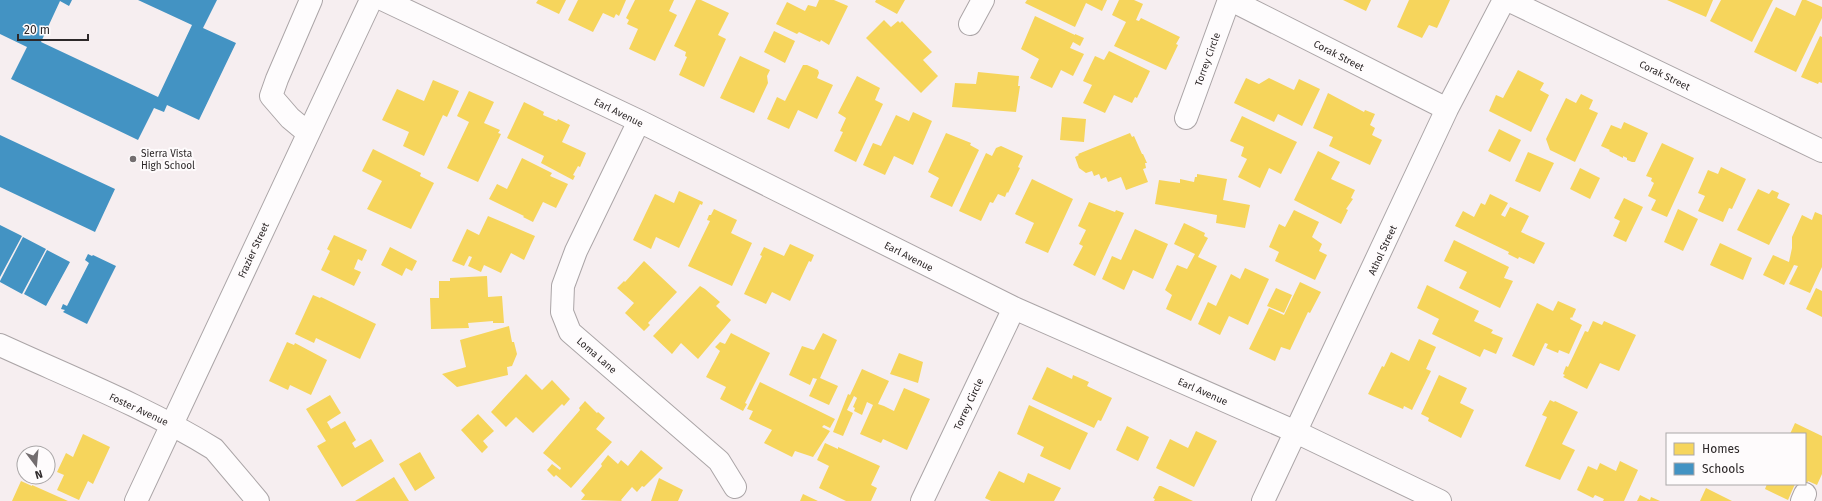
<svg xmlns="http://www.w3.org/2000/svg" width="1822" height="501" font-family="'Fira Sans',sans-serif">
<rect width="100%" height="100%" fill="#f6eef0"/>
<path fill="#f6d55c" d="M538,0H566L559,14L536,3Z
M578,0H626L619,16L616,14L614,18L603,13L593,32L568,20Z
M635,0H674L669,11L677,15L655,61L629,49L638,29L627,24L629,20L626,18Z
M696,0H701L729,13L718,35L726,39L704,87L679,75L687,57L685,56L686,52L674,46Z
M819,0H834L848,6L829,45L821,40L820,42L799,32L797,34L776,24L787,2L805,11L808,5L816,7Z
M876,0H905L897,14L875,2Z
M1027,0H1107L1102,11L1086,3L1075,27L1025,3Z
M1119,0H1134L1143,4L1136,20L1139,21L1141,18L1180,37L1176,44L1178,45L1166,70L1114,46L1126,22L1112,15Z
M1343,0H1371L1366,11Z
M1409,0H1450L1437,28L1429,25L1422,38L1397,27Z
M1667,0H1713L1706,17Z
M1721,0H1773L1752,42L1710,21Z
M1802,0H1806L1822,7V18L1796,72L1754,52L1776,7L1795,16Z
M1035,16L1075,35V34L1084,38L1080,46L1073,42L1070,48L1084,54L1073,76L1061,70L1052,88L1030,78L1039,59L1021,49Z
M884,20L891,27L898,21L900,23L902,21L932,52L923,60L938,76L921,93L866,38Z
M774,31L795,41L785,63L764,52Z
M1820,36L1822,37V83L1819,82L1818,84L1801,77Z
M1109,51L1150,71L1137,98L1135,97L1132,103L1114,95L1105,113L1083,103L1092,85L1083,81L1095,56L1104,60Z
M740,56L770,70L767,76L768,83L754,113L720,98Z
M803,65H807L818,70L819,73L817,78L833,85L817,119L798,110L789,129L767,119L777,97L785,101Z
M1518,70L1544,83L1540,90L1549,95L1531,132L1489,111L1496,95L1503,98Z
M978,72L1019,76L1018,86H1020L1016,112L952,107L955,83L976,84Z
M857,76L880,88L875,100L883,104L856,162L834,151L843,132L840,131L846,118L838,113Z
M1246,78L1259,84L1269,78L1294,90L1299,79L1320,89L1302,126L1278,114L1274,122L1234,103Z
M433,80L459,91L447,117L443,115L424,156L403,146L409,132L382,120L397,89L424,101Z
M469,91L494,102L484,123L500,130L498,133L501,134L478,182L447,168L469,122L457,116Z
M1328,93L1364,112L1365,110L1375,114L1370,125L1375,128L1372,135L1382,140L1370,165L1329,146L1333,137L1313,128Z
M1581,94L1593,100L1589,109L1598,113L1575,162L1550,150L1546,139L1566,98L1576,103Z
M524,102L544,112L543,115L557,121L558,119L570,125L562,142L586,153L580,167L578,166L573,175L575,176L573,180L541,163L544,156L507,138Z
M913,112L932,121L913,165L894,156L885,175L863,165L873,143L881,146L896,115L909,121Z
M1242,116L1297,142L1281,174L1269,168L1260,188L1238,177L1247,159L1241,156L1244,147L1230,141Z
M1062,117L1086,119L1084,142L1060,140Z
M1624,122L1648,133L1635,162H1632L1627,160V158L1623,156V158L1609,151L1610,150L1601,146L1611,125L1621,129Z
M1499,129L1521,140L1510,162L1488,151Z
M946,133L971,143L970,145L979,150L952,207L930,197L939,178L928,172Z
M1130,133L1132,137L1134,136L1142,154H1143L1147,163H1145L1146,168L1143,169L1148,182L1126,190L1121,177L1108,182L1106,177L1101,179L1099,174L1094,176L1092,171L1086,173L1079,168L1075,157L1079,155L1078,154Z
M1662,143L1694,158L1667,217L1651,210L1656,200L1648,196L1654,183L1651,181L1652,178L1646,176Z
M1001,146L1023,156L1018,167L1020,168L1008,193L1007,192L1005,197L998,194L993,203L990,202L981,221L959,211L986,153L992,156L996,148Z
M373,149L421,173L420,176L434,183L411,229L367,209L382,181L362,171Z
M1318,151L1340,162L1331,179L1355,190L1351,198L1353,199L1346,209L1348,210L1341,224L1294,200Z
M1528,152L1554,163L1540,192L1515,181Z
M522,158L552,173L550,176L568,184L556,208L543,202L533,222L523,217L524,216L489,199L497,184L507,189Z
M1721,167L1746,179L1732,209L1729,208L1723,222L1698,211L1705,196L1698,193L1708,170L1718,174Z
M1580,168L1600,178L1590,199L1570,189Z
M1197,174L1227,179L1223,200L1250,205L1245,228L1216,223L1217,215L1155,204L1159,180L1180,183V179L1194,182L1195,177H1197Z
M1032,179L1073,199L1048,253L1025,243L1034,223L1015,214Z
M1758,189L1769,194L1772,190L1779,193L1777,198L1790,204L1769,245L1737,230Z
M679,191L703,202L702,205L700,204L679,248L656,237L651,249L633,240L655,194L674,203Z
M1490,194L1508,203L1501,215L1505,217L1510,207L1529,216L1521,232L1545,243L1534,264L1519,257L1518,259L1508,254L1509,252L1455,226L1463,211L1474,217L1481,203L1485,205Z
M1624,198L1643,207L1626,242L1613,236L1620,221L1614,218Z
M1089,202L1115,212L1116,210L1124,213L1095,276L1073,265L1083,246L1079,244L1086,230L1078,226Z
M714,209L737,220L731,233L752,243L732,286L688,266L710,221L707,220L709,215H711Z
M1678,209L1698,219L1683,251L1664,242Z
M1294,210L1319,222L1312,237L1322,244L1319,251L1327,255L1315,280L1275,261L1279,252L1269,247L1279,224L1285,227Z
M1815,212L1822,215V267L1810,293L1789,284L1798,266L1794,265L1784,285L1763,275L1773,255L1789,262L1792,248V237L1802,215L1812,220Z
M488,216L535,236L524,260L511,253L501,273L484,265L481,272L468,266L472,257L469,256L464,266L452,261L467,229L479,235Z
M1184,223L1205,233L1204,236L1208,238L1198,257L1217,266L1191,321L1166,309L1172,295L1165,290L1177,265L1187,269L1195,254L1174,244Z
M1135,229L1168,244L1153,279L1133,270L1124,290L1102,279L1112,256L1121,260Z
M334,235L367,250L362,261L358,259L354,269L361,272L354,286L321,270L330,251L327,249Z
M1454,240L1509,267L1504,278L1513,281L1500,308L1459,288L1467,272L1444,261Z
M1720,243L1752,258L1743,280L1710,265Z
M790,244L814,255L811,262L809,261L790,301L772,292L766,304L744,294L762,256L760,255L764,247L784,256Z
M390,247L417,261L412,271L406,268L402,276L381,265Z
M644,261L677,292L648,323L650,325L644,331L625,313L634,303L617,288L624,281L625,282Z
M1245,268L1269,279L1248,325L1229,316L1220,335L1198,324L1208,302L1216,306L1231,274L1240,279Z
M487,276L488,297L502,296L504,323H493V321L468,323L469,328L431,329L430,298H439V281H450V278Z
M1300,282L1321,292L1310,313L1308,312L1290,350L1281,347L1275,361L1249,349L1269,308L1284,315Z
M1427,285L1479,311L1474,321L1493,330L1491,333L1503,338L1496,354L1484,349L1480,357L1432,334L1439,319L1417,308Z
M700,286L705,289L720,302L716,306L731,320L698,359L681,343L672,354L653,336Z
M1276,288L1292,295L1284,313L1267,306Z
M1816,288L1822,291V317L1806,309Z
M313,295L320,298L321,297L376,324L360,359L316,338L314,343L295,334Z
M1558,301L1576,309L1572,318L1571,317L1570,319L1582,325L1569,354L1559,350L1558,353L1546,348L1548,344L1545,343L1534,366L1512,356L1537,303L1553,311Z
M1593,321L1602,325L1604,321L1636,335L1619,371L1600,363L1587,389L1563,377L1565,375L1563,374L1566,366L1568,367L1585,331L1588,332Z
M509,326L512,342H514L517,354L512,366L507,367L508,375L457,387L442,374L466,367L460,340Z
M731,333L770,353L745,403L747,404L743,411L720,399L726,387L706,377L720,351L715,347L720,342L725,344Z
M823,333L837,340L820,378L838,386L829,405L809,396L817,379L813,378L810,385L789,375L802,346L814,350Z
M1419,339L1436,347L1426,369L1431,371L1412,410L1404,406L1403,409L1368,394L1382,366L1384,367L1391,352L1409,361Z
M287,342L294,345L295,343L327,360L311,395L290,385L288,390L269,381Z
M899,353L923,362L918,383L890,374Z
M1047,367L1072,379L1073,375L1089,382L1087,386L1112,398L1101,421L1098,420L1094,428L1032,399Z
M862,369L889,381L878,404L884,406L894,411L904,388L930,399L907,450L883,439L881,443L860,434L873,405L867,402L862,415L854,411L855,408L853,407L857,398L854,396L847,410L853,413L843,436L833,432L848,394L850,395Z
M526,374L542,390L552,380L570,399L564,406L562,404L533,433L516,417L506,427L491,412Z
M1439,375L1467,388L1460,403L1474,410L1461,438L1428,421L1429,418L1421,414Z
M760,382L835,419L830,428L824,425L822,427L830,431L813,457L795,451L792,457L764,443L772,430L749,419L753,411L747,409Z
M330,395L341,413L327,422L331,429L345,421L356,440L352,443L355,448L371,439L384,461L342,487L317,446L326,441L306,409Z
M1550,400L1554,402L1555,401L1578,412L1562,444L1575,450L1560,480L1525,466L1547,417L1542,415Z
M585,401L597,413L598,412L605,418L596,429L612,442L571,488L556,475L554,477L547,470L552,464L560,470L561,468L543,453L580,410L579,408Z
M1029,405L1088,433L1070,470L1040,456L1044,447L1017,434Z
M478,414L494,431L483,441L488,447L482,453L461,430Z
M1795,423L1822,436V474L1817,485L1808,481L1807,484H1805V434H1790Z
M1127,426L1149,437L1138,461L1116,450Z
M1196,431L1217,441L1194,487L1156,468L1170,439L1188,448Z
M83,434L110,447L93,484L88,481L79,500L57,490L64,475L57,472L66,453L73,457Z
M825,443L838,449V447L880,466L871,485L877,488L871,501H846L819,488L829,466L817,460Z
M641,450L663,468L644,487L642,486L637,492L632,487L621,500L622,501L581,500L585,495L581,491L602,466L601,464L608,455L618,464L621,460L628,466Z
M420,452L435,478L415,491L399,464Z
M1620,461L1638,470L1624,501H1603L1604,499L1595,495L1593,498L1577,490L1588,466L1597,470L1600,463L1616,471Z
M999,471L1024,483L1028,473L1061,488L1054,501H991L985,498Z
M394,477L409,501H355Z
M659,478L683,490L678,501H651Z
M21,481L32,486V485L68,501H12Z
M1767,484H1795L1788,500L1765,489Z
M1159,486H1161L1193,501H1154L1155,499L1153,498Z
M1706,488L1732,501H1700Z
M803,494L818,501H800Z
M1640,495L1650,500L1651,497L1660,501H1637Z"/>
<path fill="#4393c3" d="M0,0H72L69,6L60,1L41,42L158,97L192,25L138,0H217L203,28L236,43L199,120L167,105L164,112L154,108L138,140L11,79L27,47L0,34Z
M0,135L115,189L95,232L0,187Z
M0,225L22,236L0,277Z
M23,237L46,249L22,294L0,282V281Z
M47,250L70,262L46,306L24,294Z
M88,254L92,256L93,255L116,266L87,324L63,312L65,310L61,309L63,304L67,306L89,263L85,260Z"/>
<g fill="none" stroke-linecap="round" stroke-linejoin="round">
<defs>
<path id="minor" d="M384,0L639,121L1014,308L1296,432L1440,501
M1231,0L1447,109
M1508,0L1822,151
M970,24L983,0
M1186,118L1229,0
M639,121L576,251L563,286L562,312L570,332L719,461L735,487
M308,133L290,118L271,96L277,79L311,0
M0,345C72,378 146,407 214,449L258,501
M136,501L371,0
M922,501L1014,308
M1263,501L1447,109L1504,0
M1802,501L1805,494"/>
</defs>
<use href="#minor" stroke="#aba5a7" stroke-width="24"/>
<use href="#minor" stroke="#fefcfd" stroke-width="22"/>
</g>
<circle fill="#736d6f" stroke="#fefbfc" stroke-width="1.5" cx="133" cy="159" r="4"/>
<g text-anchor="middle" stroke-width="4" stroke-linejoin="round" paint-order="stroke">
<g font-size="10" fill="#2d2829" stroke="#fefbfc">
<text transform="translate(1339 55) rotate(27)" y="4">Corak Street</text>
<text transform="translate(1207 59) rotate(-70)" y="4">Torrey Circle</text>
<text transform="translate(1665 75) rotate(26)" y="4">Corak Street</text>
<text transform="translate(619 112) rotate(26)" y="4">Earl Avenue</text>
<text transform="translate(253 250) rotate(-65)" y="4">Frazier Street</text>
<text transform="translate(1382 250) rotate(-65)" y="4">Athol Street</text>
<text transform="translate(909 256) rotate(27)" y="4">Earl Avenue</text>
<text transform="translate(597 355) rotate(41)" y="4">Loma Lane</text>
<text transform="translate(1203 391) rotate(24)" y="4">Earl Avenue</text>
<text transform="translate(968 404) rotate(-65)" y="4">Torrey Circle</text>
<text transform="translate(139 409) rotate(25)" y="4">Foster Avenue</text>
</g>
<g font-size="10" fill="#2d2829" stroke="#fefbfc" text-anchor="start">
<text x="141" y="157">Sierra Vista<tspan x="141" dy="12">High School</tspan></text>
</g>
</g>
<rect x="1666" y="433" width="140" height="52" fill="#fefbfc" stroke="#aaa7a8"/>
<rect x="1674" y="443" width="20" height="12" fill="#f6d55c" stroke="#aaa7a8"/>
<text x="1702" y="453" font-size="12" fill="#2d2829">Homes</text>
<rect x="1674" y="463" width="20" height="12" fill="#4393c3" stroke="#aaa7a8"/>
<text x="1702" y="473" font-size="12" fill="#2d2829">Schools</text>
<g transform="translate(36 465) rotate(164)"><circle r="19" fill="#fefbfc" stroke="#aaa7a8"/>
<path d="M0-3L7 15L0 10L-7 15Z" fill="#736d6f"/>
<text y="-6" font-size="11" font-weight="bold" text-anchor="middle" fill="#2d2829">N</text>
</g>
<path d="M18 34v6h70v-6" fill="none" stroke="#2d2829" stroke-width="2"/>
<text x="24" y="34" font-size="12" fill="#2d2829" stroke="#fefbfc" stroke-width="3" paint-order="stroke">20 m</text>
</svg>
